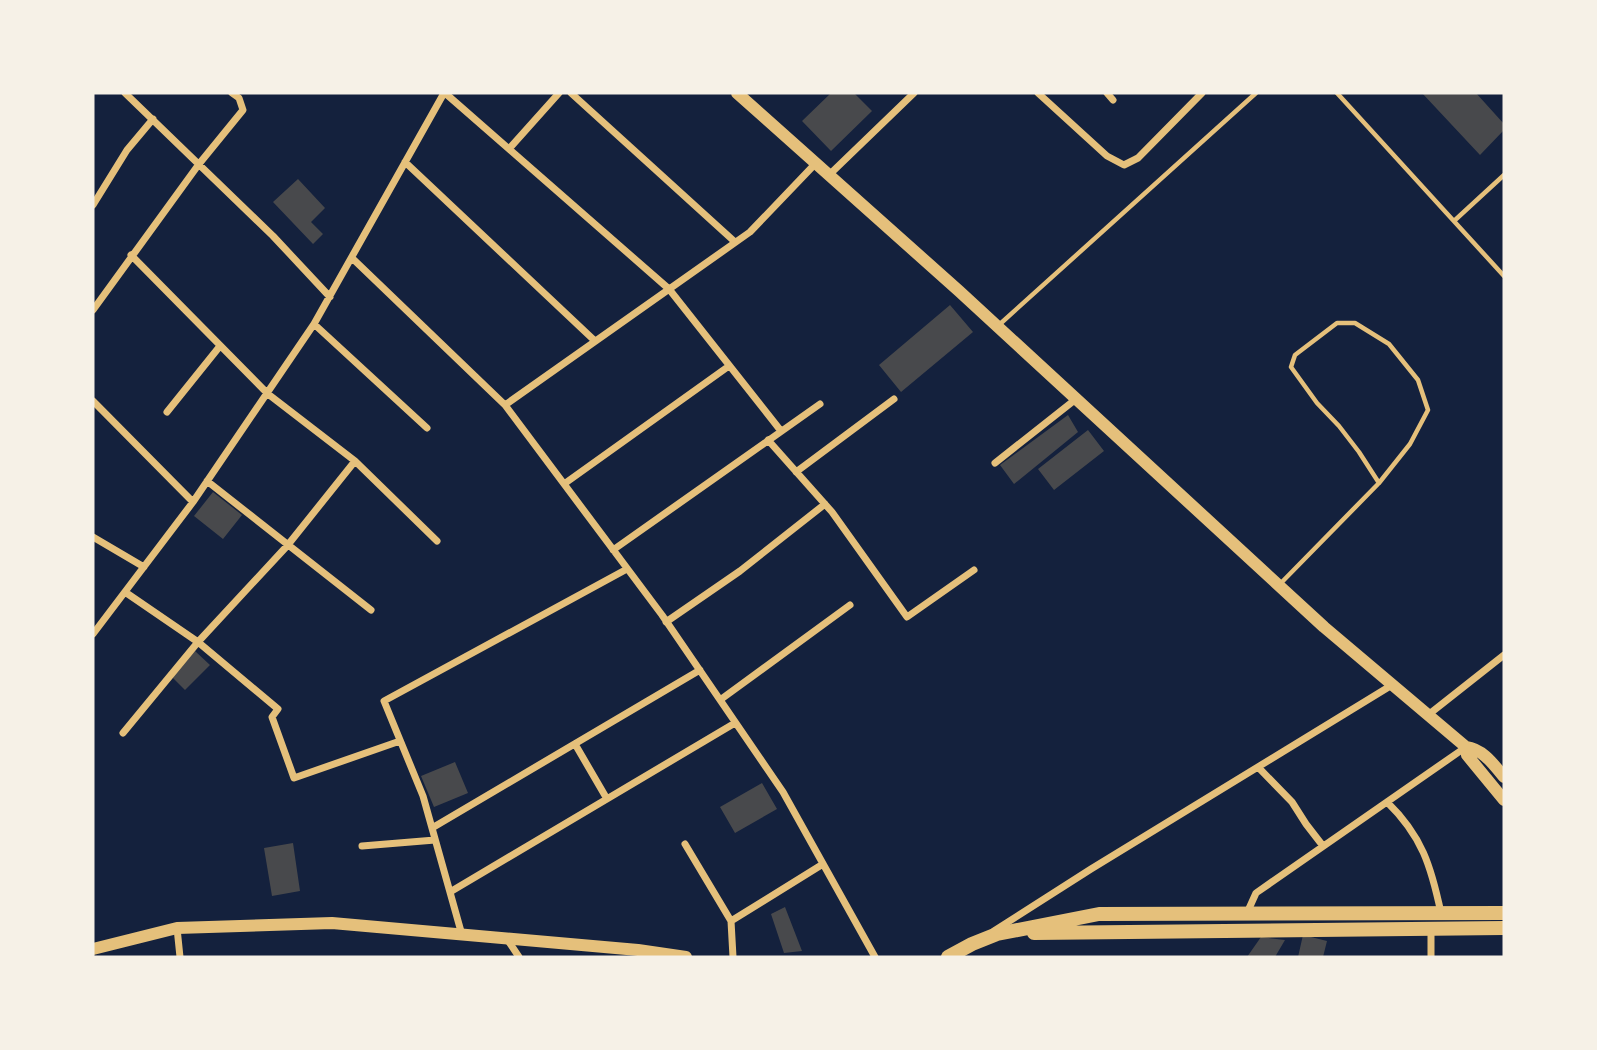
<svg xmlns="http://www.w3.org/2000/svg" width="1597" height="1050" font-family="'PT Sans',sans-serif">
<rect width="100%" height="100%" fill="#14213d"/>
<path fill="#48494c" d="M831,93H854L872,111L831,151L802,121Z
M1422,93H1476L1504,124V130L1480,155Z
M298,179L325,208L311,222L323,234L313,244L273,202Z
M950,305L973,332L901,392L879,365Z
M1068,415L1078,432L1014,484L1000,465Z
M1088,430L1104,451L1054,490L1038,469Z
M213,492L242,515L223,539L194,516Z
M195,651L210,665L185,690L171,676Z
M455,762L468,793L434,807L421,776Z
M762,783L777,809L735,833L720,807Z
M293,843L300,891L272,896L264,848Z
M785,907L802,951L784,953L771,914Z
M1303,935L1327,941L1323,957H1298Z
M1261,937L1285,940L1275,957H1247Z"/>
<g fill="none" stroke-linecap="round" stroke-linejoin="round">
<path stroke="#e5c07b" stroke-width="4.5" d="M1337,93L1504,276
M1454,221L1504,175
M1000,324L1256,93
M1280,584L1379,483L1410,444L1428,410L1418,380L1389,344L1355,323H1337L1295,355L1291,367L1317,403L1339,426L1359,452L1379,483"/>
<path stroke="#e5c07b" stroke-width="7" d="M125,93L273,236L330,297
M445,93L669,289L781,431
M571,93L735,242
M1038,93L1107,156L1124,165L1138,158L1202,93
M1107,93L1113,100
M509,149L559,93
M405,162L595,341
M829,175L914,93
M93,205L127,150L153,119
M131,255L268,394L355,461L437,541
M352,258L505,405L662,615L783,792L875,957
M93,310L199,164L243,110L239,98L232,93
M314,324L427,428
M93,401L193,502
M505,405L750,232L816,163
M167,412L220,346
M768,440L832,512L907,617L974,570
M995,463L1076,399
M796,472L894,399
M207,481L371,610
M564,484L729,366
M93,537L144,567
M613,550L820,404
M125,592L198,642L278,709L272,717L294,778L400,741
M666,622L740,571L825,504
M93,634L193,502L314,324L444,93
M720,700L850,605
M1428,715L1504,655
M123,733L198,642L287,546L355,461
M575,744L607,799
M1258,767L1292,802L1306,824L1323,846
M1387,802C1422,836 1431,866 1441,913
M432,828L700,670
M685,844L731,921L733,957
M362,846L435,840
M450,892L735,723
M1247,913L1256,893L1466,747
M731,921L823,864
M177,928L180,957
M994,931L1091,869L1392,685
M462,935L423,796L384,701L627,569
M507,939L519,957
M1431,957V929"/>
<path stroke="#e5c07b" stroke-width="12" d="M737,93L959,291L1324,627L1466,747C1483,749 1494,765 1504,777
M1466,747L1467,755L1504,800
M93,949L177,928L332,923L638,950L686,957"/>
<path stroke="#e5c07b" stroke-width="14" d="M1034,933L1504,928
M948,957L972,944L997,934L1099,914L1504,913"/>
</g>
<rect width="1597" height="1050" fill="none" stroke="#f6f1e7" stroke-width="189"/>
</svg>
